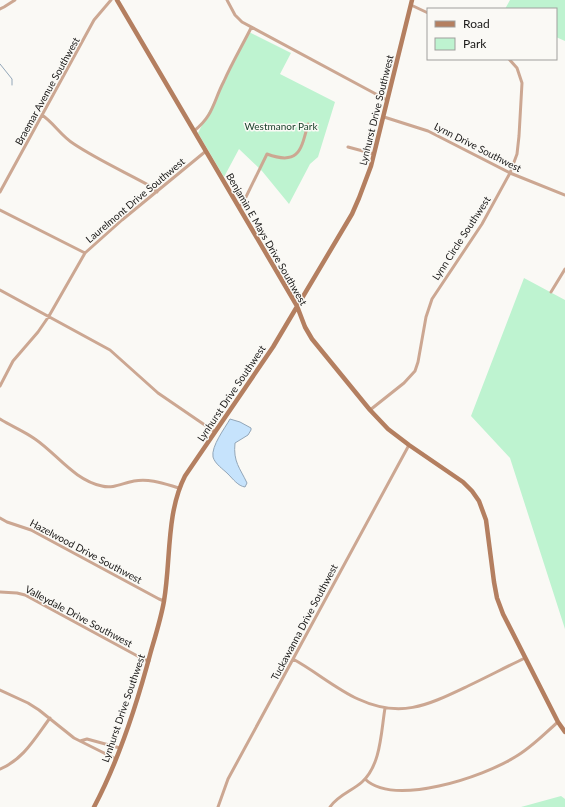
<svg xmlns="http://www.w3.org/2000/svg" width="565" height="807" font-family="Lato,sans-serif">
<rect width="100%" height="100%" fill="#faf9f5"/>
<path fill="#bef3d0" d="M510,0H565V41L556,37V9H505Z
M249,32L291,53L280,74L335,102L318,157L310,164L289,204L262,171L239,149L224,177L198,133Z
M524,278L565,300V629L510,458L471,416Z
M561,796L565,799V807H521Z"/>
<path fill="#c6e3fc" stroke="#92a6b8" d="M230,419L240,422L251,428V430L248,435L235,443C233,462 240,468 247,483L245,487C238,486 233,479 228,474C223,469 215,464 213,457C211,446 225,428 230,419Z"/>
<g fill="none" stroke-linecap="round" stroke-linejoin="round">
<path stroke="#92a6b8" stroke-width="1" d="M0,64L12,79V85"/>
<path stroke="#cca792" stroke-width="3" d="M227,0L235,15L242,22L387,100
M411,5L428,13
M0,9L4,7L15,0
M42,115C54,123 61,136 74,144C98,160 127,173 152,187L157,192
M384,117L428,131L510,173L565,195
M194,131C214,115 213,102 224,81C232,63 242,46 251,28
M348,147L374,154
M0,192L94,20L111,0
M239,207L243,203L267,154C299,166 301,150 308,124
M0,210L85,253
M0,290L110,350L158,393L215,432
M551,292L565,269
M0,386L13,361L38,332L49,316L85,253L122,220L206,151
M370,410L404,383L415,371L418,362L426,317L432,299L482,224L510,173L517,154L519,136L522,83L517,68L509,59
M0,419C11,426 24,431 35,439C57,454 74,480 102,486C113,489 123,483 134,481C150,478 165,484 179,488
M0,518L7,522L31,530L159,599L164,601
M0,592L17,593L25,595L143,659L149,661
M293,659C315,671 336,689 358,699C401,719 428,705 468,686C487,677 506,667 525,658
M0,690L28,703L39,710L74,738L116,759
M80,741L87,739L120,748
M0,769C23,760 35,738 50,718
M365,779C394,807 483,777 515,757C531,748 544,734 558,722
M218,807L228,779L409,445
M330,807C338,795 352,791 362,782C381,765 381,732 385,708"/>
<path stroke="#b47f60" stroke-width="4.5" d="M117,0L297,306L305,327L312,339L370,410L388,429L409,445L463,482L472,491L479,501L486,520L494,582L497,598L503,614L558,722L565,732
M94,807C120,758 137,704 151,651C156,634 161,618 164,601C171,560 166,513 185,476L273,347L352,214L359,198L371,166L412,0"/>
</g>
<g text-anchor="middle" stroke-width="3" stroke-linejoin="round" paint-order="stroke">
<g font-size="10" fill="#1a1918" stroke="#faf9f5">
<text transform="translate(47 91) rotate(-61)" y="4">Braemar Avenue Southwest</text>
<text transform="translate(376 110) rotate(-76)" y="4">Lynhurst Drive Southwest</text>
<text transform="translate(478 147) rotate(27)" y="4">Lynn Drive Southwest</text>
<text transform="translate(135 200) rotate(-40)" y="4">Laurelmont Drive Southwest</text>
<text transform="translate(461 238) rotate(-57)" y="4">Lynn Circle Southwest</text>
<text transform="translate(267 239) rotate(60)" y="4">Benjamin E Mays Drive Southwest</text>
<text transform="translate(231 393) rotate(-56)" y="4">Lynhurst Drive Southwest</text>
<text transform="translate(86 551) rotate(28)" y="4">Hazelwood Drive Southwest</text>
<text transform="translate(79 616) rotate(28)" y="4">Valleydale Drive Southwest</text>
<text transform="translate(304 622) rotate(-62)" y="4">Tuckawanna Drive Southwest</text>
<text transform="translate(123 708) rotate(-71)" y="4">Lynhurst Drive Southwest</text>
</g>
<g font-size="10" fill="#163c26" stroke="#faf9f5">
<text x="281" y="130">Westmanor Park</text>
</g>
</g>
<rect x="427" y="8" width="130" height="52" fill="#faf9f5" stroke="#a09f9d"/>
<rect x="435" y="21" width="20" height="6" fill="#b47f60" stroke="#a09f9d"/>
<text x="463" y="28" font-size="12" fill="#1a1918">Road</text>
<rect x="435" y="38" width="20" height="12" fill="#bef3d0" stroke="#a09f9d"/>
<text x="463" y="48" font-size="12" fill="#1a1918">Park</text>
</svg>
